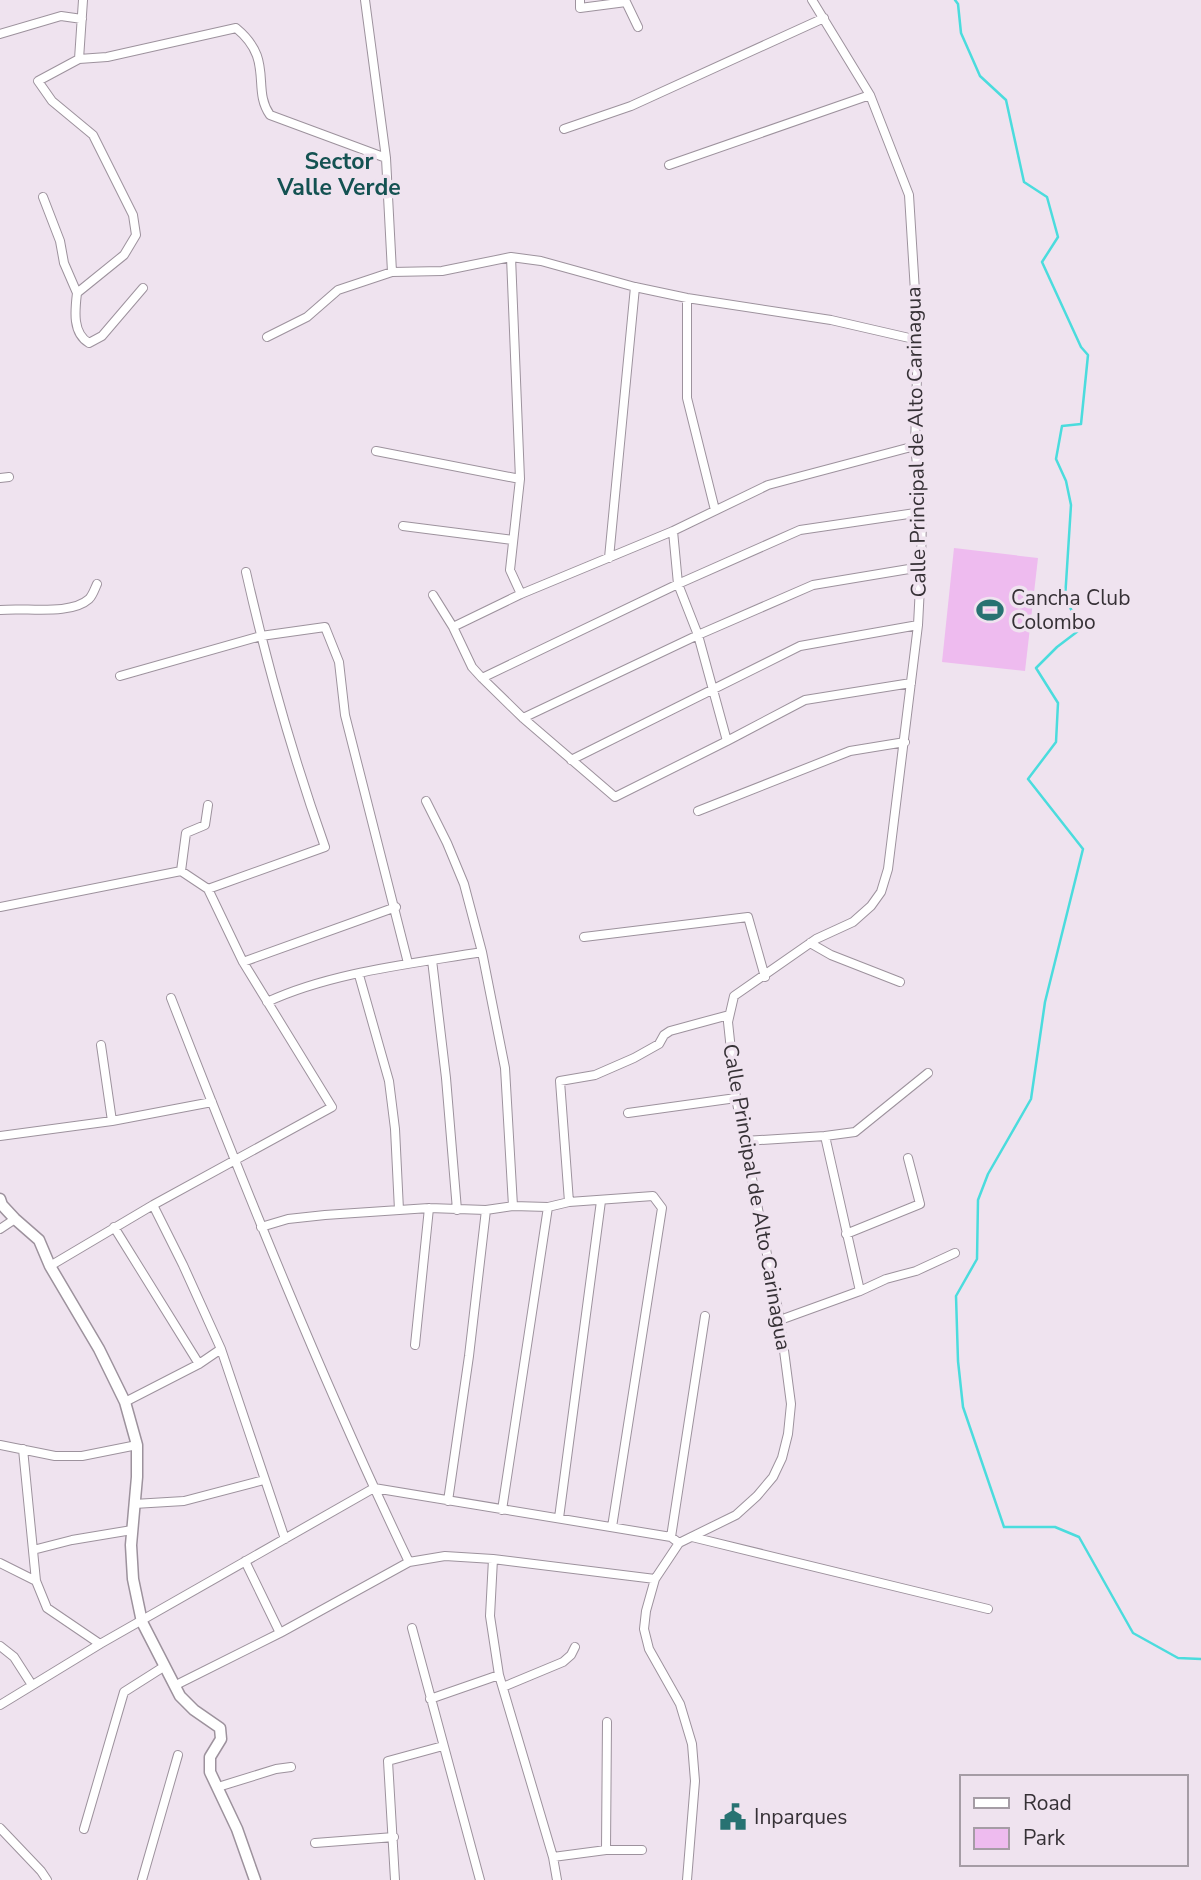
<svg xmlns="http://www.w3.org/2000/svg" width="1201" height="1880" font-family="'Nunito Sans',sans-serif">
<rect width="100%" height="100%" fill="#efe3ef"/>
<path fill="#eebbef" d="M954,548L1038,558L1025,671L942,662Z"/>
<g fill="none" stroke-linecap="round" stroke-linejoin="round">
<path stroke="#4bdcdd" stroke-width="2.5" d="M955,0L958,4L961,33L980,76L1006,100L1024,182L1047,197L1058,237L1042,262L1081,347L1088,355L1081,424L1062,426L1056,459L1066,481L1071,505L1065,599L1082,628L1057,647L1036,668L1058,703L1056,742L1028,779L1083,849L1045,1002L1031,1099L988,1174L978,1200L977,1259L956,1296L958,1361L963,1407L1004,1527H1055L1079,1537L1133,1633L1178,1658L1201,1659"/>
<defs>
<path id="minor" d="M83,0L79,59L107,57L236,28C275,60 251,88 270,115L386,158L392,272L442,271L511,257L541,261L635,287L687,298L831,320L918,340
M365,0L386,158
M580,0V8L626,2L638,27
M0,34L61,16L82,19
M564,129L631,106L824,18
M669,165L870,95
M43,197L60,241L64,263L77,293L124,255L136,235L133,215L93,135L52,101L38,81L79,59
M511,257L520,479L510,570L521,594
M77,293C75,310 72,333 89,343L102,336L143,288
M687,298V398L715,510
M267,337L307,317L338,290L392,272
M376,451L520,479
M0,478L9,477
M403,526L513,540
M673,531L678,584L698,635L727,741L805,700L911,683
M609,558L635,287
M433,595L453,627L472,667L482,678L523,718L615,797L727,741
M0,610C25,607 70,616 89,599C93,595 95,588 97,584
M453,627L521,594L673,531L768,485L915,446
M120,676L261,636L325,627L339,662L345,715L408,963
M482,678L678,584L800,530L922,512
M523,718L698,635L813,585L921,567
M571,760L800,646L918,625
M426,801L447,843L464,884L482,952L505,1068L513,1206
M698,811L850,751L905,742
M181,871L186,833L205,825L208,805
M208,889L325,847C293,757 267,665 246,572
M0,907L181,871L208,889L243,962L332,1107L153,1205L50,1266
M584,937L748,917L765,977
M810,943L831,955L900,982
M432,960L446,1078L457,1210
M243,962L396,907
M359,975L389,1081L395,1129L399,1210
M171,998C245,1188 321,1378 409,1562
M267,1002C332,972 411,964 482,952
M101,1045L112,1121
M628,1113L736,1098
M0,1136L112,1121L212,1102
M825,1136L855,1132L928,1073
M744,1141L825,1136L860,1291L780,1320
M569,1202L560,1081L595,1075L634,1058L659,1044L664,1035L670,1031L729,1015
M153,1205L183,1265L221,1349L285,1539
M114,1227L199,1364
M261,1227L288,1219L325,1215L429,1208L486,1210L513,1206L548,1207L569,1202L653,1196L662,1208L612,1527
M0,1229L15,1219
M846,1234L920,1204L908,1158
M860,1291L886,1279L916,1271L955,1253
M415,1345L429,1208
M125,1402L199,1364L221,1349
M0,1445L55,1456H82L137,1445
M23,1449L36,1581L47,1608L100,1644
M448,1501L469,1356L486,1210
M134,1504L184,1501L264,1480
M502,1510L548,1207
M559,1518L601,1201
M671,1537L705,1316
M692,1537L988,1609
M33,1550L72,1540L132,1530
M493,1559L490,1616L499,1675L553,1857L557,1880
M245,1561L280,1633
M0,1563L36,1581
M412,1628L480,1880
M0,1646L14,1657L32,1685
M176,1685L280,1633L409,1562L445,1556L493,1559L655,1579
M503,1687L563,1662L571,1655L575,1647
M430,1699L499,1675
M0,1705L100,1644L374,1488L671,1537L679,1543
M218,1787L276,1769L291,1767
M0,1828L41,1871L47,1880
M84,1829L124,1692L165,1666
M315,1843L394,1837
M606,1850L607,1722
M553,1857L606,1850H642
M142,1880L178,1755
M395,1880L388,1761L443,1746
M687,1880L695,1781L692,1744L680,1704L649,1649L644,1629L646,1611L655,1579L679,1543L736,1515L757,1496L773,1477L782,1458L788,1434L791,1404L780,1320L736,1098L728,1022L734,996L816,939L853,922L871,906L881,892L888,869L918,625L921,567L922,512L915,446L918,340L909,195L870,95L812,0"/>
<path id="tertiary" d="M0,1199L2,1205L15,1219L39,1240L50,1266L99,1349L125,1402L137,1445V1477L131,1545L133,1579L142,1622L180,1696L194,1710L220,1728L221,1739L210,1757V1772L237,1829L255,1880"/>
</defs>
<use href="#minor" stroke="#9d929d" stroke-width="10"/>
<use href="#tertiary" stroke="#9d929d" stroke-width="13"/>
<use href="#minor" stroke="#fff" stroke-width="8"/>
<use href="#tertiary" stroke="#fff" stroke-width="10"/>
</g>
<defs>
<symbol id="stadium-bare" viewBox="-9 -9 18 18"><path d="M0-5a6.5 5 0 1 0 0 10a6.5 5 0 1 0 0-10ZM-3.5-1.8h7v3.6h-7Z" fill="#277272" stroke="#efe3ef" stroke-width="2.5" paint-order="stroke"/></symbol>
<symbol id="civic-bare" viewBox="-9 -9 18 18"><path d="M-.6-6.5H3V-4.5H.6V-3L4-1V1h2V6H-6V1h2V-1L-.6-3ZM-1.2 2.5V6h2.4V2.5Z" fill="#277272" stroke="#efe3ef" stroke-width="2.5" paint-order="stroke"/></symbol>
</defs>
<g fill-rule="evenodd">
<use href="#stadium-bare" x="971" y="591" width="38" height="38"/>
<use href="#civic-bare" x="714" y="1798" width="38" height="38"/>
</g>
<g text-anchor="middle" stroke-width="7" stroke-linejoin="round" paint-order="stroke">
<g font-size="21" fill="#363136" stroke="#efe3ef">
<text transform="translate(916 442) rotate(-91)" y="7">Calle Principal de Alto Carinagua</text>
<text transform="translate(757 1197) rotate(80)" y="7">Calle Principal de Alto Carinagua</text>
</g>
<g font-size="21" fill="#363136" stroke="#efe3ef" text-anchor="start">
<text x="1011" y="605">Cancha Club<tspan x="1011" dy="24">Colombo</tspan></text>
<text x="754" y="1824">Inparques</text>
</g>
<g font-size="23" font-weight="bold" fill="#145252" stroke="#efe3ef">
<text x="339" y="169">Sector<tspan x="339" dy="26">Valle Verde</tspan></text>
</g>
</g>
<rect x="960" y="1775" width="228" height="91" fill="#efe3ef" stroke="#a59ca5" stroke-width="2"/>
<rect x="974" y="1798" width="35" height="10" fill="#ffffff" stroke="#a59ca5" stroke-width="2"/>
<text x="1023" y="1810" font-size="21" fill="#363136">Road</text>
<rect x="974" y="1828" width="35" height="21" fill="#eebbef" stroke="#a59ca5" stroke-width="2"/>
<text x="1023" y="1845" font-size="21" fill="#363136">Park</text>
</svg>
